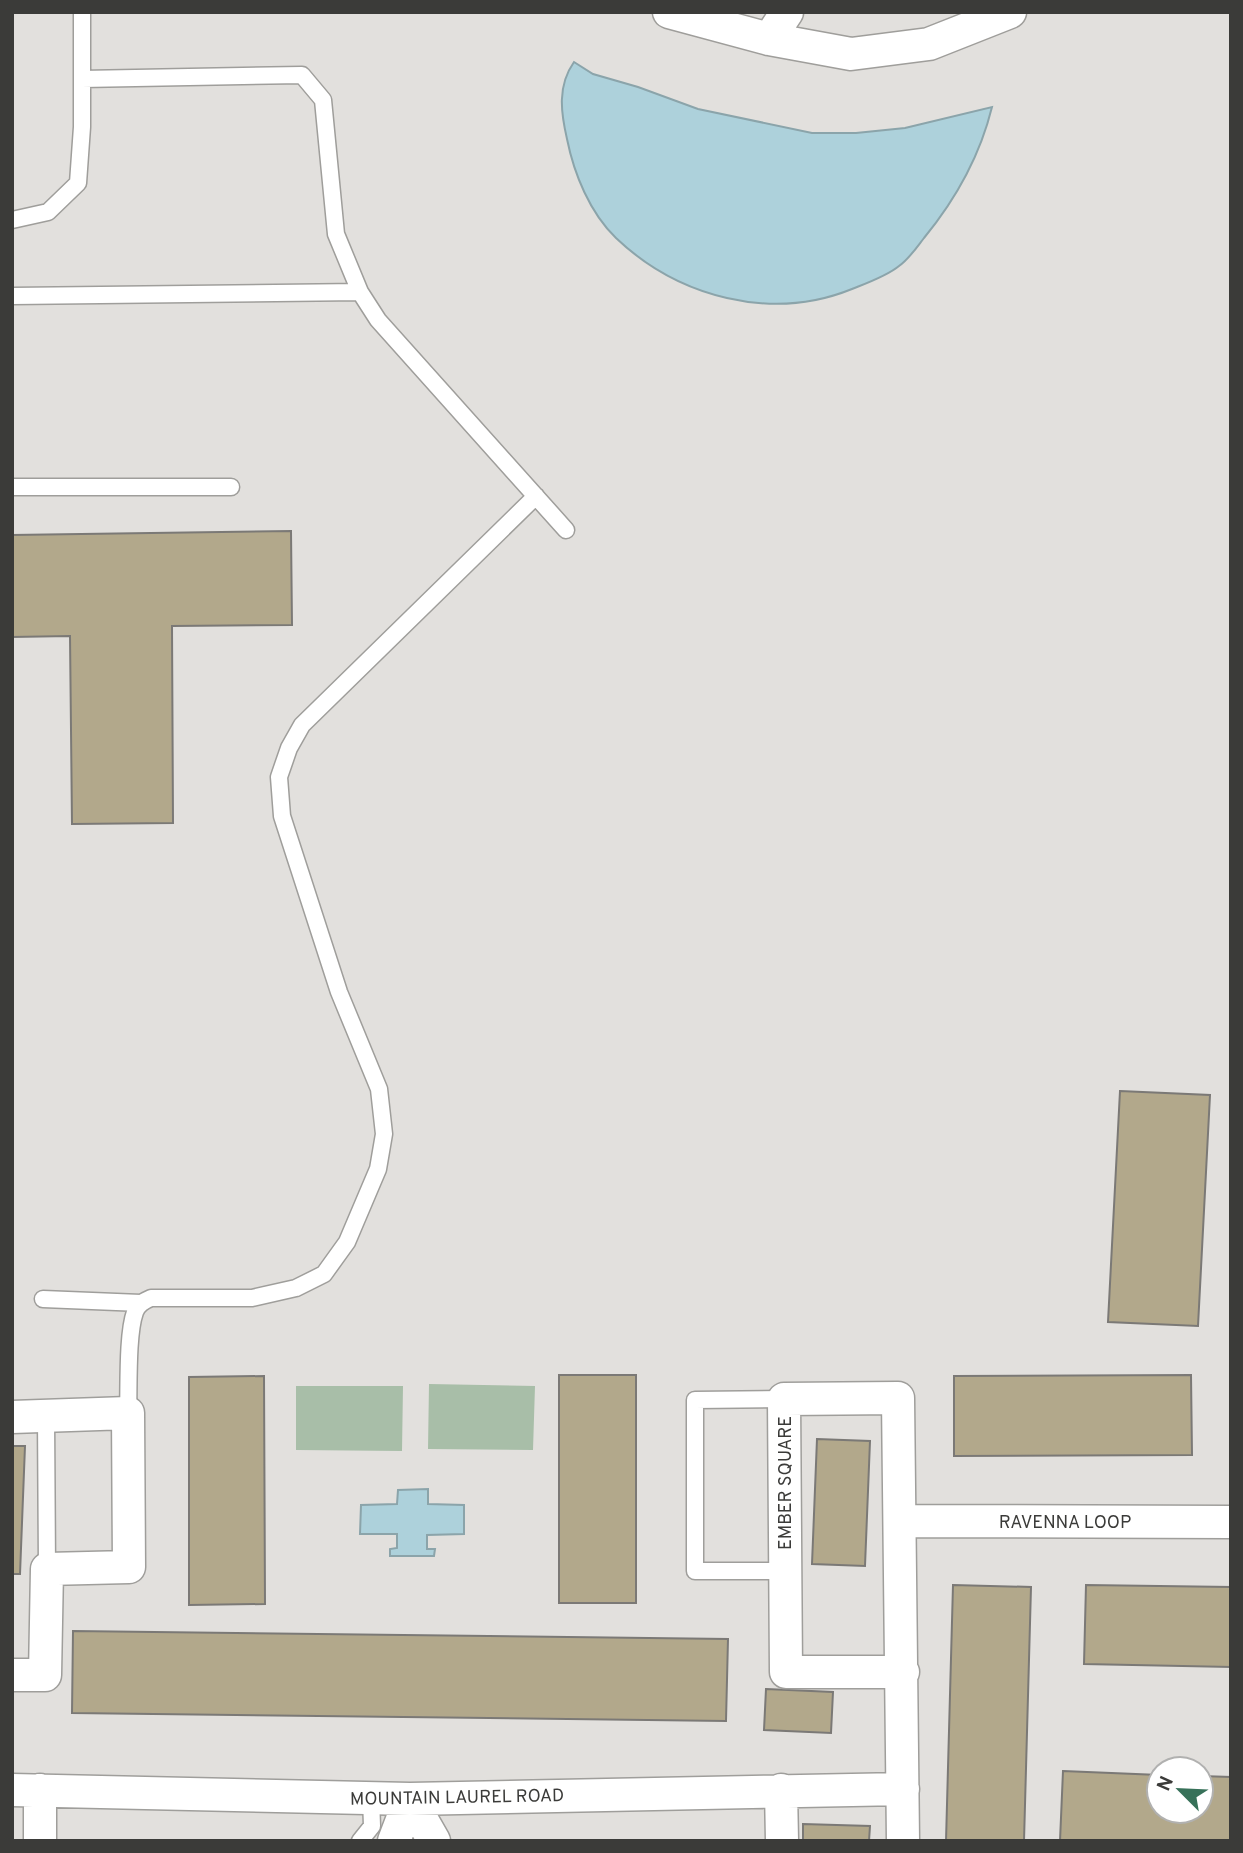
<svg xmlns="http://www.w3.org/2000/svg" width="1243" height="1853" font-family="Overpass,sans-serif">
<rect width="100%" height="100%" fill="#e2e0dd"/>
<path fill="#a8bea8" d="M429,1384L535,1386L533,1450L428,1449Z
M296,1386H403L402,1451L296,1450Z"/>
<path fill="#add1db" stroke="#8ba4aa" stroke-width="2" d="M574,62L593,74L638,87L698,109L812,133H856L905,128L992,107C980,156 956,199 924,238C917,247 909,259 899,266C887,276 867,283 852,289C771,322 678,297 616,238C590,213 574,174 567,139C561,113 557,86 574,62Z
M428,1489V1504L464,1505V1534L427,1535V1549H435L434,1556H390V1549L397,1548V1534H360L361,1505L397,1504L398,1490Z"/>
<path fill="#b2a88b" stroke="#7b7976" stroke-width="2" d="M291,531L292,625L172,626L173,823L72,824L70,636L12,637V535Z
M1120,1091L1210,1095L1198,1326L1108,1322Z
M559,1375H636V1603H559Z
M1191,1375L1192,1455L954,1456V1376Z
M264,1376L265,1604L189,1605V1377Z
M817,1439L870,1441L865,1566L812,1564Z
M12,1446H25L20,1574H12Z
M953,1585L1031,1587L1024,1841H946Z
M1086,1585L1231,1587V1667L1084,1664Z
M73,1631L728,1639L726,1721L72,1713Z
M766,1689L833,1692L831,1733L764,1730Z
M1063,1771L1159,1775V1811H1201V1776L1231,1777V1841H1060Z
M803,1824L870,1826L869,1841H803Z"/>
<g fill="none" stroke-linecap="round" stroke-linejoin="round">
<defs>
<path id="lane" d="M82,79L302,75L323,100L336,234L360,292L378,320L566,530
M12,220L48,212L78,183L82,127V12
M12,296L360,292
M12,487H231
M43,1299L141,1303
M784,1399L695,1400V1571H785
M128,1413C129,1388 127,1334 135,1312C138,1304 144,1301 151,1298H252L296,1288L324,1274L347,1242L378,1169L384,1134L379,1089L339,992L282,816L279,777L289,748L302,725L536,496
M46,1417L47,1569
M360,1841L372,1826L371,1798"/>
<path id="street" d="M669,12L769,39L851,54L929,44L1010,12
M769,39L787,12
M12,1417L128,1413L129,1567L47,1569L45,1675H12
M900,1521L1231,1522
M903,1672H786L784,1399L898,1398L903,1841
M12,1790L410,1799L903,1789
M781,1790L782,1841
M40,1841V1790
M394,1841L410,1799L434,1841"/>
</defs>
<use href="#lane" stroke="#9f9e9b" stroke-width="19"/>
<use href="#street" stroke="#9f9e9b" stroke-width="35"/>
<use href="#lane" stroke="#fff" stroke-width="16"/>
<use href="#street" stroke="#fff" stroke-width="32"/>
</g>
<g text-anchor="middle" stroke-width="5" stroke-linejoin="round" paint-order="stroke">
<g font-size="18" fill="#3b3b39" stroke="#fff">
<text transform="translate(785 1483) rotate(-90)" y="6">EMBER SQUARE</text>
<text x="1065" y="1528">RAVENNA LOOP</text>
<text transform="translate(457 1797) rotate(-1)" y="6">MOUNTAIN LAUREL ROAD</text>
</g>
</g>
<rect width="1243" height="1853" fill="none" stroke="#3b3b39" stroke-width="28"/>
<g transform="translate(1180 1790) rotate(294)"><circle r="33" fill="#ffffff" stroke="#b1b1b0" stroke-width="2"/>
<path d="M0-5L12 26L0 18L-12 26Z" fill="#377159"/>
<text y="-10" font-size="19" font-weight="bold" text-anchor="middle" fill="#3b3b39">N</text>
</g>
</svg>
